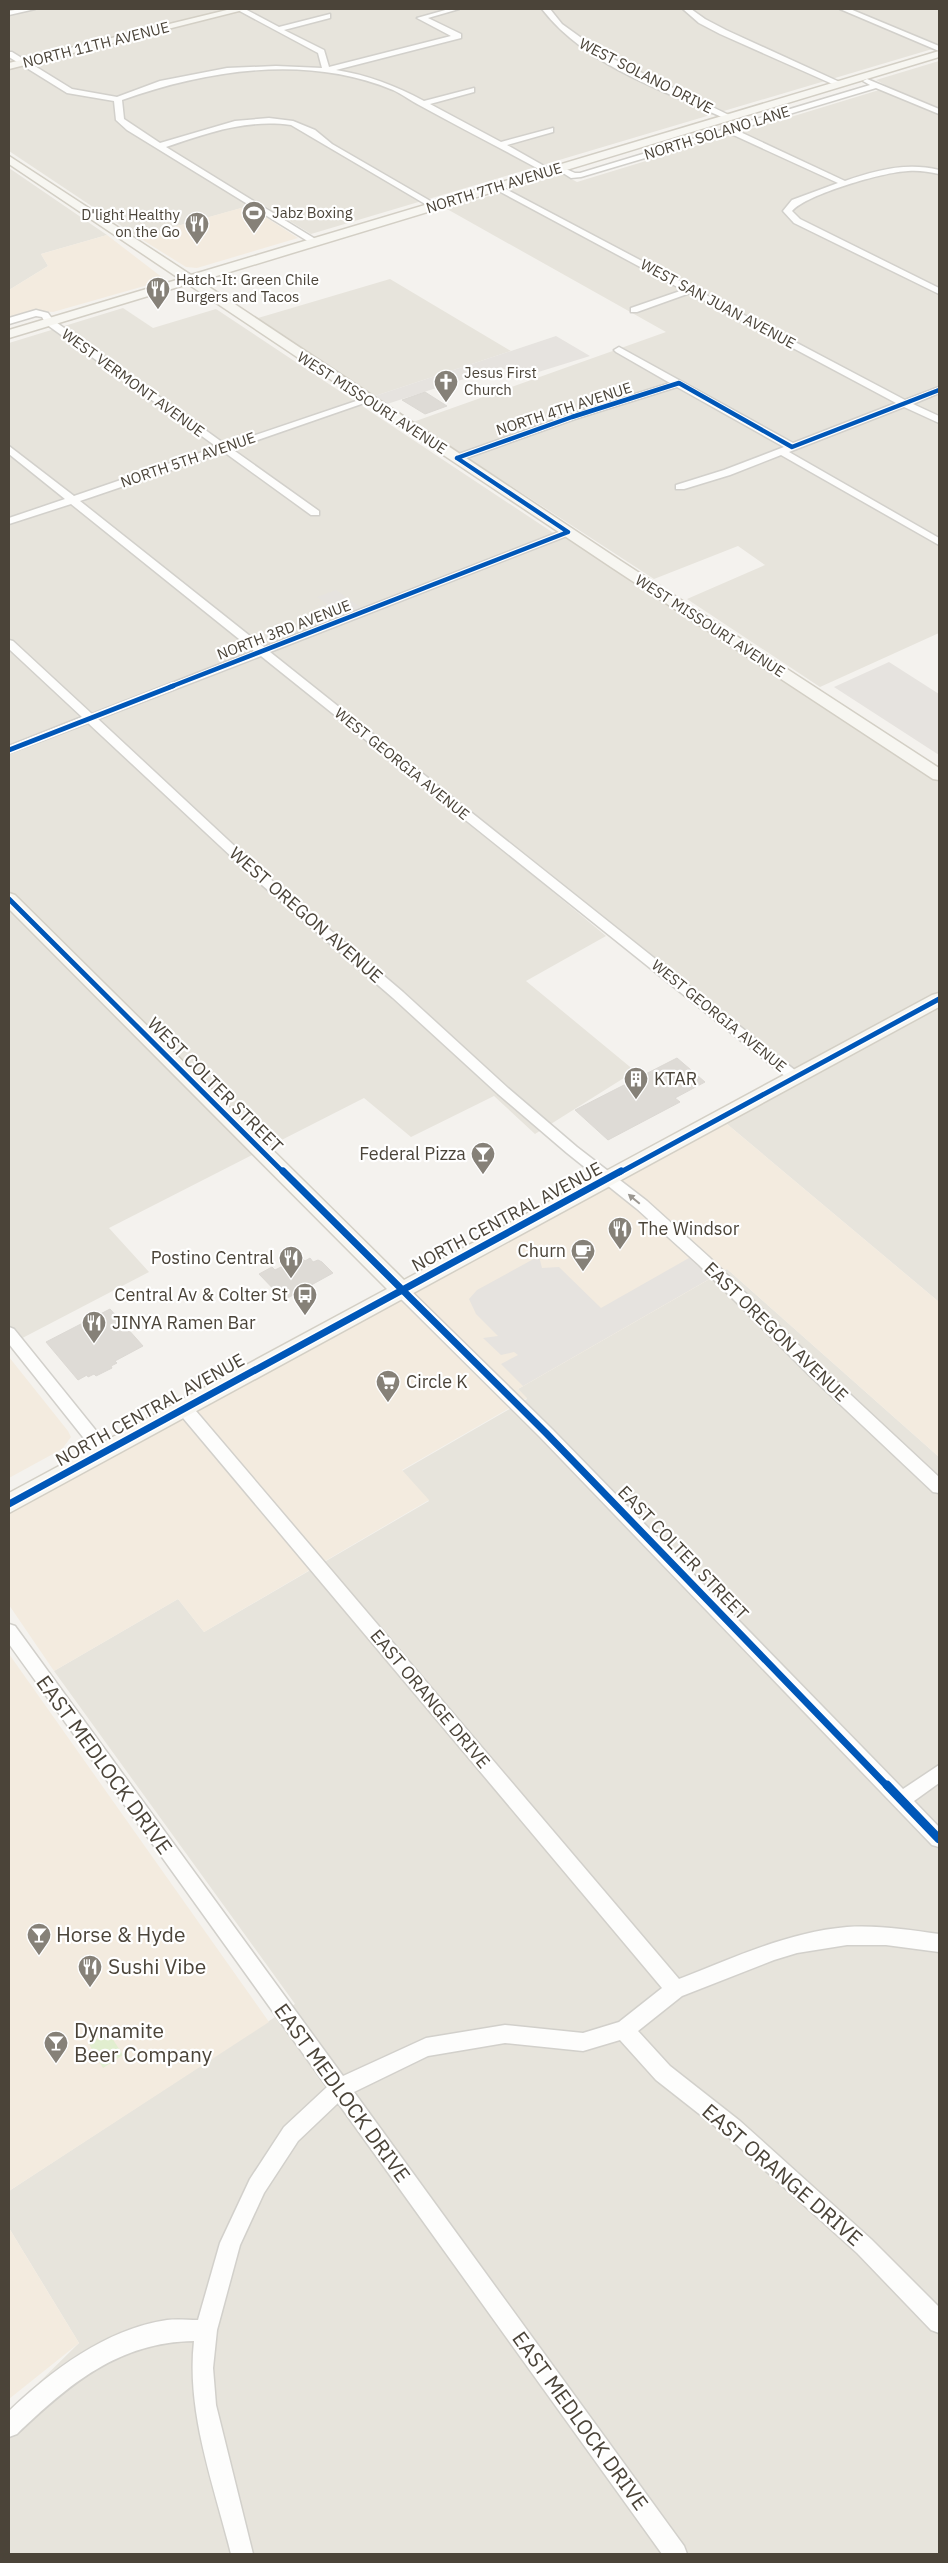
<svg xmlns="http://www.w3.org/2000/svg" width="948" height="2563" font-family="'IBM Plex Sans',sans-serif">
<rect width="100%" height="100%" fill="#f4f2ee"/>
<path fill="#e7e4dc" d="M9,9H936L939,10V47L311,234L260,203L138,237L9,151Z
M939,61V633L820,687L687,599L765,565L738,546L654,579L413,422L666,332L447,209L562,174L577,182L889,87L876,80Z
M9,168L107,235L41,254L48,266L9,290Z
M390,279L511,351L375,396L258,318Z
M123,308L153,328L216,309L558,536L568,532L939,774V1302L721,1119L795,1078L297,680L606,936L526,981L635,1071L535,1134L494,1096L411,1137L364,1098L109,1228L149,1272L9,1345V343Z
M727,1269L939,1457V2554H9V2412L79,2343L9,2228V2191L295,2004L54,1671L178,1599L204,1632L429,1501L402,1471L527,1399L518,1389Z"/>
<path fill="#f3ebdf" d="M248,206L298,238L197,268L186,267L138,237Z
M107,235L163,278L155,283L53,312L38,311L9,317V290L48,266L41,254Z
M721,1119L939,1302V1457L727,1269L518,1389L527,1398L402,1470L429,1500L204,1632L178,1599L54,1671L9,1605V1504Z
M9,1357L68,1431L71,1437L62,1449L9,1478Z
M9,1654L269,2022L9,2191Z
M9,2228L79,2343L9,2399Z"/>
<path fill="#e1eecf" d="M108,2032L123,2055L103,2068L89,2044Z"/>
<path fill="#e6e3df" d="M556,336L590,356L519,378L501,367L387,404L375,396Z
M336,590L363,609L353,613L338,603L330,606L317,597Z
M889,662L939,694V755L834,687Z
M696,1254L718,1274L523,1386L501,1364L518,1355L514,1352L501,1355L483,1338L498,1336L476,1314L469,1299L477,1290L539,1256L542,1268L559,1267L601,1308Z"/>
<path fill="#dedbd6" stroke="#dcd9d4" d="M425,392L447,406L425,414L402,400Z
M677,1058L705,1082L675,1098L680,1102L608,1140L575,1110Z
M301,1257L305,1261L310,1258L313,1262L318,1260L322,1262L333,1273L284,1300L259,1274L272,1267L275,1270Z
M110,1309L143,1346L115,1361L117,1363L111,1366L112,1368L96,1376L94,1374L88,1377L87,1375L78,1380L46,1342Z"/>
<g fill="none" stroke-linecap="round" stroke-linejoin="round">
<defs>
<path id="street" d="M21,9H35L9,15V11Z
M236,9H245L279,27L330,14V18L284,30L324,50L329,67L451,36L417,18L449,9H459L428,18L461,34V38L336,70C368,75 396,86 424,101L474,88V92L430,104L501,142L553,128V132L507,145L553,171L546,173C504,150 461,128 419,105C411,101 402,94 393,90C306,54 207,70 122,100L124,119L160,143L235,121L269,118L293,121L315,130L332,144L439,206L432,208L291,125C245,119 209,133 166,147L317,240L318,242L314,245L127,130L116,120L114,101L67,93L9,57V52H12L72,89L117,97L160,81L227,68L276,66L322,68L318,53Z
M542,9H550L562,24L605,55L733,117L726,119C663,90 586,66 542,9Z
M683,9H691L705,19L726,30L844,84L837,86L720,34L699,23Z
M840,9H850L939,46V51Z
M867,79L939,109V114L876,88L736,130L845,181C876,170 907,162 939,170V174C929,172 919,170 908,171C884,172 807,194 792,211L800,219L939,288V294L794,223L783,211L792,200L838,183L729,133L581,177L571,178L555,168L559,166L575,173H580L722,130V126L730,127L870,85L863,81Z
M498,185L905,400L939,387V393L913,404L939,416V423L904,407L789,452L939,538V545L781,455L730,475L684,489H676V485L724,470L784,447L677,387L575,419L461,460H453V456L569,415L670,383L616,352L614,350L619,347L793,443L896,403L690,293L637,312H631V308L683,290L495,189L494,187Z
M36,310L48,313L53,320L226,445L365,398L373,400L232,449L319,511V515H311L224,452L80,501L264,647L564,530H572V534L270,652L801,1075L803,1078L801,1081H791L261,656L98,719L270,879L403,992L508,1088L577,1147L647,1201L709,1257L822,1368L939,1477V1493L933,1492L810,1376L699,1265L637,1209L567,1153L498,1094L393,998L262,885L88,723L9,753V746L82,717L9,649V640L13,641L92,714L254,651L71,504L9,524V518L65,499L9,454V446L74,496L217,447L46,324L42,317L36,316L9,324V318Z
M402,1285L407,1287L552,1429L903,1789L939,1765V1783L914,1801L939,1827V1847L932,1845L540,1437L397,1295L394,1291L397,1287Z
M9,1327L14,1329L110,1448L112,1452L110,1456L104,1458L98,1456L9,1344Z
M184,1402L190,1404L679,1979C733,1958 788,1932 847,1927C878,1925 909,1930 939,1934V1952L886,1945H847L797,1953L774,1960L682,1996L638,2031L670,2066L740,2121L871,2239L939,2307V2333L931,2330L857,2253L726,2135L656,2080L620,2040L583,2051L505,2043L428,2056L354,2092L684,2546L687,2554H662L338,2103L298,2141L264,2193L240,2245L217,2330L213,2368L216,2405L253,2554H231C214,2485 186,2413 194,2341C119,2342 69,2384 17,2434L9,2437V2411C52,2370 106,2329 167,2320C177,2319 188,2320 198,2320L220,2243L250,2179L284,2127L327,2087L9,1644V1624L15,1626L343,2076L426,2038L505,2025L583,2033L619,2022L662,1988L178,1412L176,1408L178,1404Z"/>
<path id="secondary" d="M231,9H247L9,69V63Z
M939,51V57L200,281L621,561L939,768V780L933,779L611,567L188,284L9,338V330L180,279L9,164V156L191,275Z
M9,893L15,895L404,1280L932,995L939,993V1007L9,1513V1493L387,1289L9,909Z"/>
</defs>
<use href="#street" stroke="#d2d0cb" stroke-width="3"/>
<use href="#secondary" stroke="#d3cfc5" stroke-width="3"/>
<use href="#street" fill="#fdfdfc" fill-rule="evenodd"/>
<use href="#secondary" fill="#f7f6f1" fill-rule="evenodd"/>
<defs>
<path id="cycleway-far3" d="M457,458L572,417L679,383L792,447L939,390
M457,458L568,532
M170,687L568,532"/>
<path id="cycleway-far2" d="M9,750L173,686
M9,899L284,1173
M619,1173L939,999"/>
<path id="cycleway-far1" d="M283,1171L546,1433L888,1787
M9,1504L621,1171"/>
<path id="cycleway" d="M887,1785L939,1839"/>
</defs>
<use href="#cycleway-far3" stroke="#fff" stroke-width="6"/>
<use href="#cycleway-far2" stroke="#fff" stroke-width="8"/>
<use href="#cycleway-far1" stroke="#fff" stroke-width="10"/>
<use href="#cycleway" stroke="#fff" stroke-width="12"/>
<use href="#cycleway-far3" stroke="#0057b8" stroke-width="4.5"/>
<use href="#cycleway-far2" stroke="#0057b8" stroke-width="5"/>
<use href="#cycleway-far1" stroke="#0057b8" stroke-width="7"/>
<use href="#cycleway" stroke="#0057b8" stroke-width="9"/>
</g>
<defs><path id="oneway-solid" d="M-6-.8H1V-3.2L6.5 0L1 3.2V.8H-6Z" transform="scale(1.25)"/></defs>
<use fill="#9b9791" href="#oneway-solid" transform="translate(634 1199) rotate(-140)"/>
<defs>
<symbol id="stadium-pin" viewBox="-11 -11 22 30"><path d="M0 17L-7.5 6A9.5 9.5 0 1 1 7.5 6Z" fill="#868178" stroke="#fff"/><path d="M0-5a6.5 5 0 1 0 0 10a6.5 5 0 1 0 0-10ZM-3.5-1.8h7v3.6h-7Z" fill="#fff"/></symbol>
<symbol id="restaurant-pin" viewBox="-11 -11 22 30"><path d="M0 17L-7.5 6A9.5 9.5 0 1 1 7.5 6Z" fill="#868178" stroke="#fff"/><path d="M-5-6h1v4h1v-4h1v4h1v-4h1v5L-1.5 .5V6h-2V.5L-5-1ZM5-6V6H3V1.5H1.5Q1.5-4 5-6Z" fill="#fff"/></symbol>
<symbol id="church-pin" viewBox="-11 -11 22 30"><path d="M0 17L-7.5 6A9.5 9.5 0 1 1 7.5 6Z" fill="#868178" stroke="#fff"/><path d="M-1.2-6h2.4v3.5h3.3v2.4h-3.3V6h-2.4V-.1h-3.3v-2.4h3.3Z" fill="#fff"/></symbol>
<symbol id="building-pin" viewBox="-11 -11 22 30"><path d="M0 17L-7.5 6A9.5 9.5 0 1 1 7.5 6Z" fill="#868178" stroke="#fff"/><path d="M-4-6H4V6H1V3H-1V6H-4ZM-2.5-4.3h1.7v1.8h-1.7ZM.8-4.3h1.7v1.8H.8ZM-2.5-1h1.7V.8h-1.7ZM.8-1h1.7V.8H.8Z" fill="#fff"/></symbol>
<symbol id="bar-pin" viewBox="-11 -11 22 30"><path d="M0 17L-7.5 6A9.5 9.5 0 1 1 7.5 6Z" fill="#868178" stroke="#fff"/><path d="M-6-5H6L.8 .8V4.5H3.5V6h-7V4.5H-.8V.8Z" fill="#fff"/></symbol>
<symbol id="cafe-pin" viewBox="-11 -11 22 30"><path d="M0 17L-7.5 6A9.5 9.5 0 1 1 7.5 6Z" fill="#868178" stroke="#fff"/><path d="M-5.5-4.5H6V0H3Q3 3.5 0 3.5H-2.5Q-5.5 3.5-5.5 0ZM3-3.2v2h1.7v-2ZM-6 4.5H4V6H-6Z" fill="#fff"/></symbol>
<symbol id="bus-pin" viewBox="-11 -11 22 30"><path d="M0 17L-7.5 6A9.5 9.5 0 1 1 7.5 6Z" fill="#868178" stroke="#fff"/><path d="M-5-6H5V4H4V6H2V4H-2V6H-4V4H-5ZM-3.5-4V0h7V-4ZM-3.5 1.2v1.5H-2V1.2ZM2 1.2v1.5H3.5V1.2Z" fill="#fff"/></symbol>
<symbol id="supermarket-pin" viewBox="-11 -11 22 30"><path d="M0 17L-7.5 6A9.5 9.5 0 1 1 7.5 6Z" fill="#868178" stroke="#fff"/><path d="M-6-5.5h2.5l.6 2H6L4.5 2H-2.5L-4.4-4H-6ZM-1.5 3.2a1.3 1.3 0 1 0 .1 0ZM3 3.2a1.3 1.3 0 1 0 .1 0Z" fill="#fff"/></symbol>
</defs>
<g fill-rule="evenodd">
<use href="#stadium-pin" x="240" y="199" width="28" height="38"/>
<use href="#restaurant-pin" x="183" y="210" width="28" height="38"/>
<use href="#restaurant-pin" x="144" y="275" width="28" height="38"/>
<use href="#church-pin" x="432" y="368" width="28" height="38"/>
<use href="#building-pin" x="622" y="1065" width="28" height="38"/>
<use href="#bar-pin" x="469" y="1140" width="28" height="38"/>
<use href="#restaurant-pin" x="606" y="1215" width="28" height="38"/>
<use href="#cafe-pin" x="569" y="1237" width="28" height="38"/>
<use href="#restaurant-pin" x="277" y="1244" width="28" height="38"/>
<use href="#bus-pin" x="291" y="1281" width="28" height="38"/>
<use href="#restaurant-pin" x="80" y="1309" width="28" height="38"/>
<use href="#supermarket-pin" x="374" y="1368" width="28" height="38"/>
<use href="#bar-pin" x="25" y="1921" width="28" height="38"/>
<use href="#restaurant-pin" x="76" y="1953" width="28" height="38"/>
<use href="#bar-pin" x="42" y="2029" width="28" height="38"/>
</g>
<g text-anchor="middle" stroke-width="4.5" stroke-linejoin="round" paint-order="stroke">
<g font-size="15" fill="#4b4439" stroke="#fff">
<text transform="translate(96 45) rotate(-14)" y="5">NORTH 11TH AVENUE</text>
<text transform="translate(646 76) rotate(27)" y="5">WEST SOLANO DRIVE</text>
<text transform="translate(717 133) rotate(-17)" y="5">NORTH SOLANO LANE</text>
<text transform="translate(494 188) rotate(-17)" y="5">NORTH 7TH AVENUE</text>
<text transform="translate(718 304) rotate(28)" y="5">WEST SAN JUAN AVENUE</text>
<text transform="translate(133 383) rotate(36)" y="5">WEST VERMONT AVENUE</text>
<text transform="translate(372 403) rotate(33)" y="5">WEST MISSOURI AVENUE</text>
<text transform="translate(564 409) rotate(-18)" y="5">NORTH 4TH AVENUE</text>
<text transform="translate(188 460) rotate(-19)" y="5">NORTH 5TH AVENUE</text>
<text transform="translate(710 626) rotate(33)" y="5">WEST MISSOURI AVENUE</text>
<text transform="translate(284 630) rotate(-21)" y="5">NORTH 3RD AVENUE</text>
<text transform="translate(402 764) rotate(39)" y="5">WEST GEORGIA AVENUE</text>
<text transform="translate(719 1016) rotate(39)" y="5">WEST GEORGIA AVENUE</text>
</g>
<g font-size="15" fill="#4b4439" stroke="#fff" text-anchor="start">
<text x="272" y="218">Jabz Boxing</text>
<text x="180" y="220" text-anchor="end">D'light Healthy<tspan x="180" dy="17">on the Go</tspan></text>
<text x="176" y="285">Hatch-It: Green Chile<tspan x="176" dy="17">Burgers and Tacos</tspan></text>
<text x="464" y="378">Jesus First<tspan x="464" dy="17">Church</tspan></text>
</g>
<g font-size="18" fill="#4b4439" stroke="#fff">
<text transform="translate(306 915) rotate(41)" y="6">WEST OREGON AVENUE</text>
<text transform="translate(215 1085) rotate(45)" y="6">WEST COLTER STREET</text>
<text transform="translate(507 1217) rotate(-28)" y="6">NORTH CENTRAL AVENUE</text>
<text transform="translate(776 1332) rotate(44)" y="6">EAST OREGON AVENUE</text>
<text transform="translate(150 1410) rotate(-29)" y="6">NORTH CENTRAL AVENUE</text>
<text transform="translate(683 1553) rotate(46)" y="6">EAST COLTER STREET</text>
<text transform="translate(430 1699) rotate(50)" y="6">EAST ORANGE DRIVE</text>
</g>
<g font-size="18" fill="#4b4439" stroke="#fff" text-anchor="start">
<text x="654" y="1085">KTAR</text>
<text x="466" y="1160" text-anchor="end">Federal Pizza</text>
<text x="638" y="1235">The Windsor</text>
<text x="566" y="1257" text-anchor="end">Churn</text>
<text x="274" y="1264" text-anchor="end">Postino Central</text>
<text x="288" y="1301" text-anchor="end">Central Av &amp; Colter St</text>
<text x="112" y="1329">JINYA Ramen Bar</text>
<text x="406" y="1388">Circle K</text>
</g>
<g font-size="21" fill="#4b4439" stroke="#fff">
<text transform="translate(104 1765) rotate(54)" y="7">EAST MEDLOCK DRIVE</text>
<text transform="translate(342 2093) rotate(54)" y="7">EAST MEDLOCK DRIVE</text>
<text transform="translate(782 2175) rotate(41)" y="7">EAST ORANGE DRIVE</text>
<text transform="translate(580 2421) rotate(54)" y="7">EAST MEDLOCK DRIVE</text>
</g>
<g font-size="21" fill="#4b4439" stroke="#fff" text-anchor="start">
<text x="56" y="1942">Horse &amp; Hyde</text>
<text x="108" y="1974">Sushi Vibe</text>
<text x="74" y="2038">Dynamite<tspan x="74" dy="24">Beer Company</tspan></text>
</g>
</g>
<rect width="948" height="2563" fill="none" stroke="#4b4439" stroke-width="20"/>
</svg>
